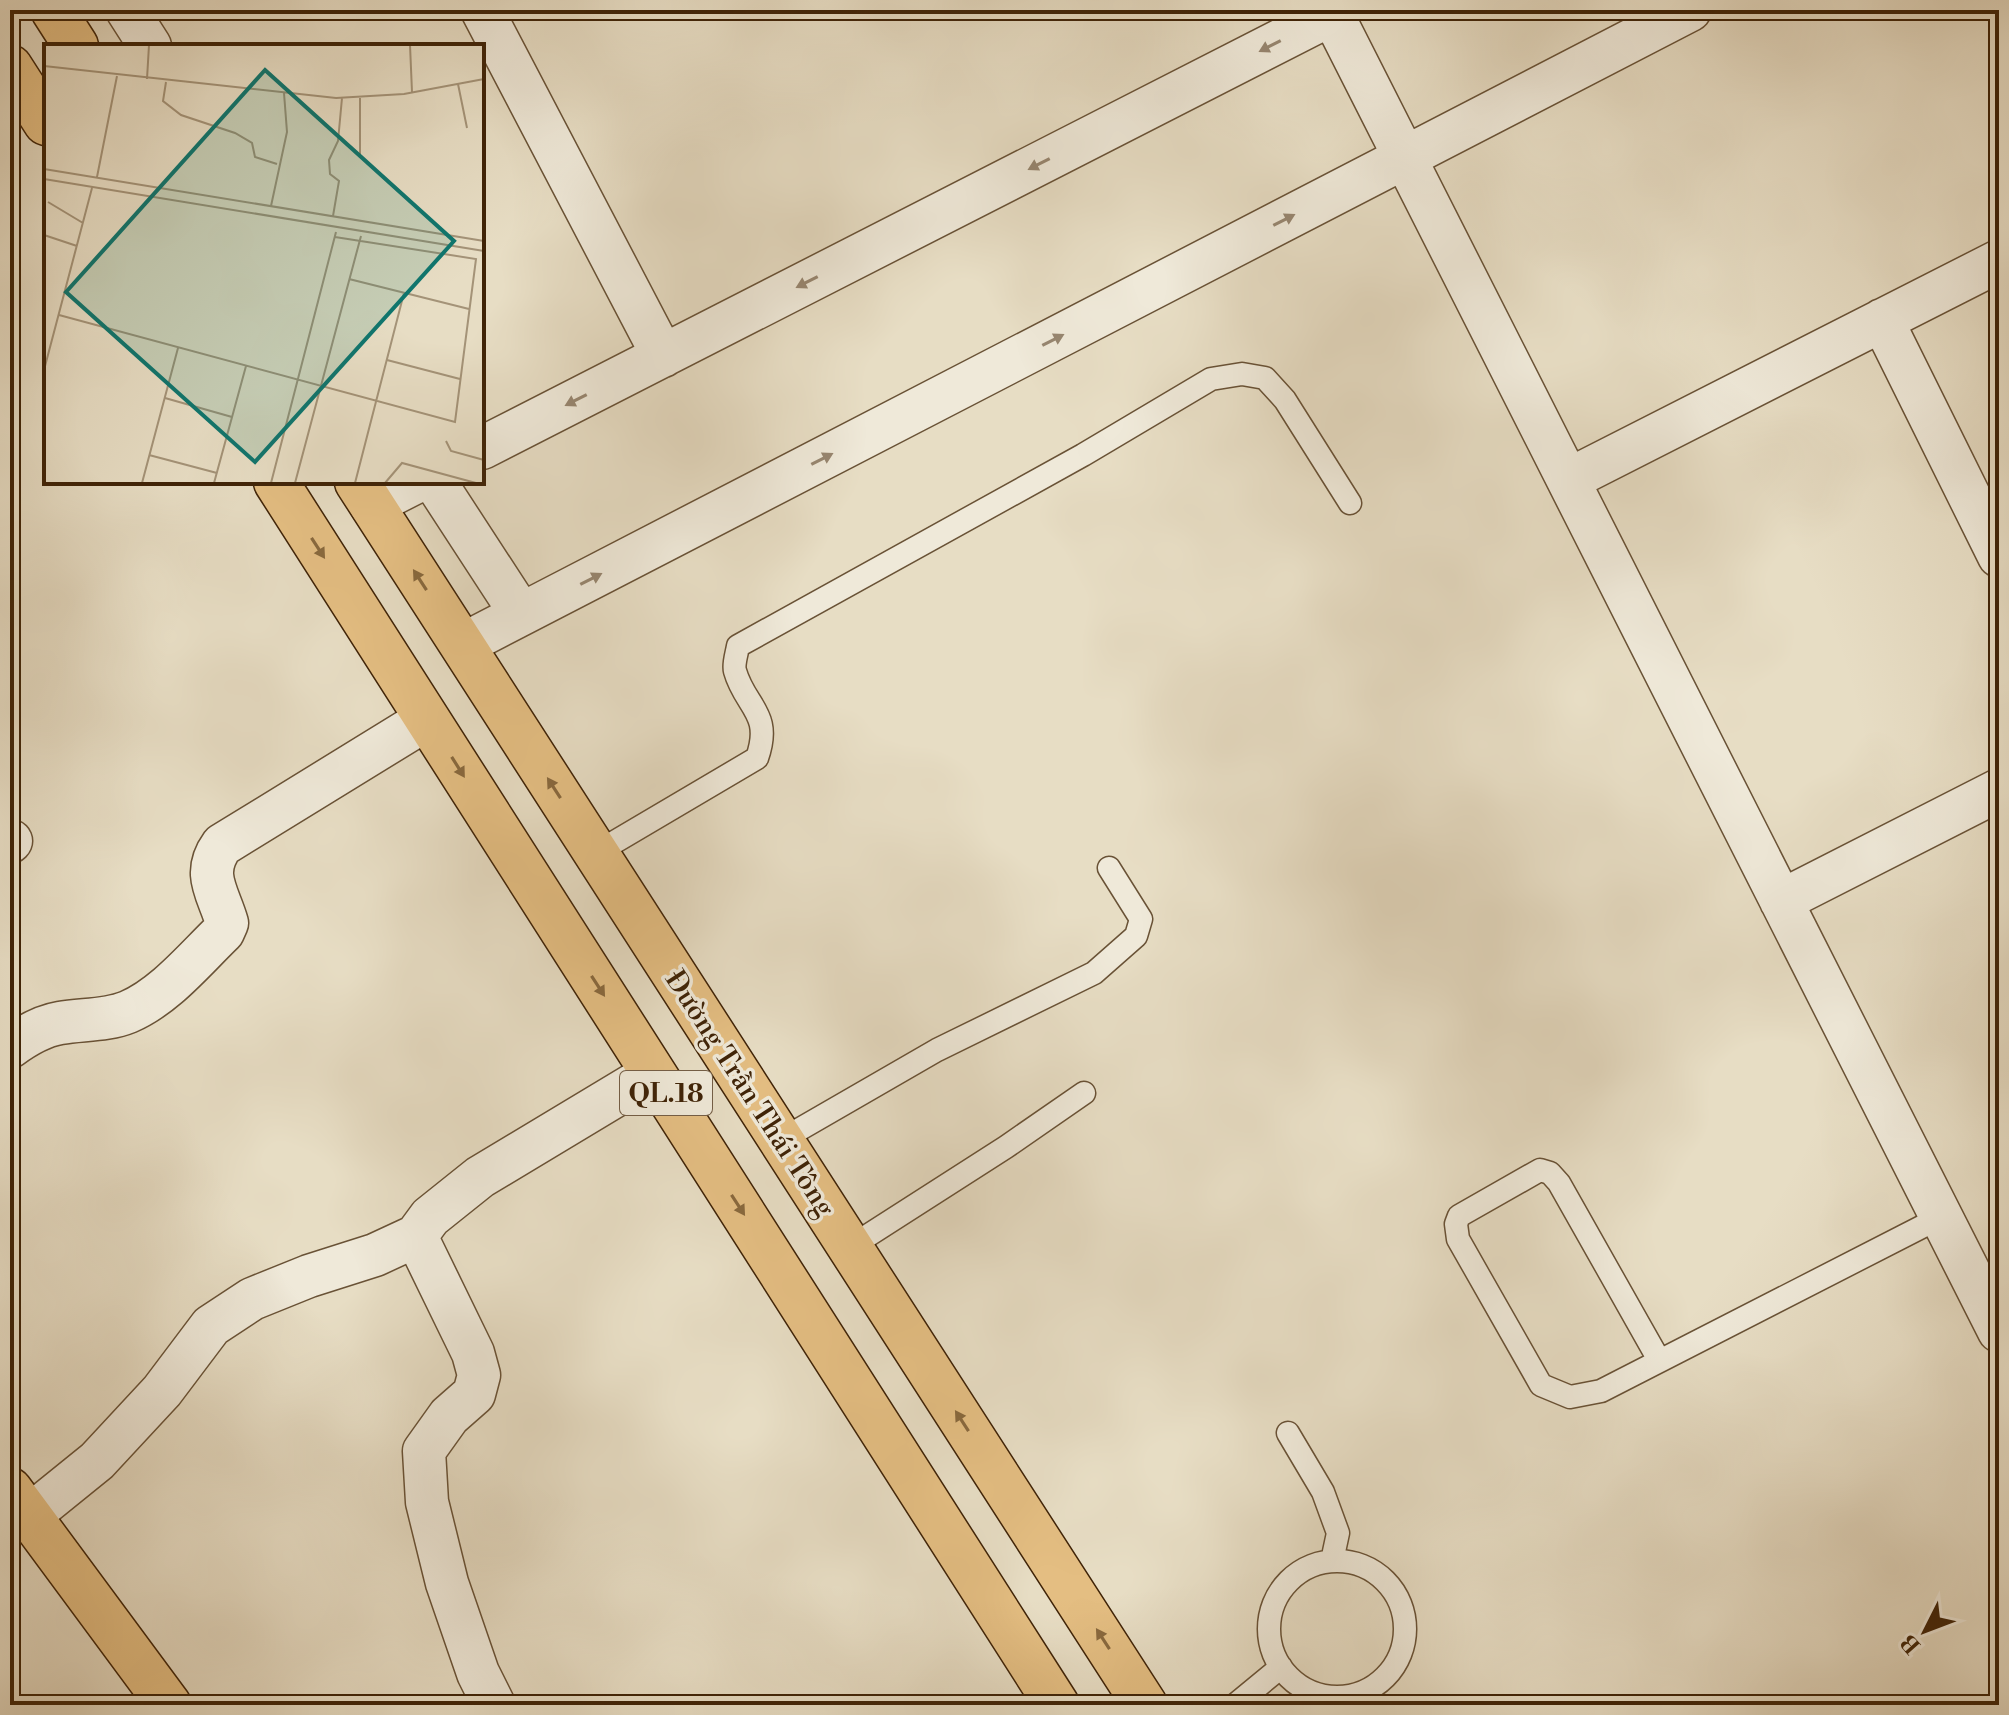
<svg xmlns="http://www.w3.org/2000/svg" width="2009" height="1715" font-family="'Libre Bodoni',serif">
<rect width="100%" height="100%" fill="#e7ddc4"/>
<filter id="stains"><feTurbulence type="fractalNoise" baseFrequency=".0025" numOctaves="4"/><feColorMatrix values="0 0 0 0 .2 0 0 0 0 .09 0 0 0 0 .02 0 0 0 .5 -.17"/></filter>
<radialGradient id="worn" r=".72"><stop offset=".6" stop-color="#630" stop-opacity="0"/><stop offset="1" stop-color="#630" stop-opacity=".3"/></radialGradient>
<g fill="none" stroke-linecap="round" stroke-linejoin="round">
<defs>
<path id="lane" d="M596,853L757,758C773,713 745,707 735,671C733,664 737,653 738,646L1083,455L1211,379L1242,374L1265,378L1285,400L1350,503
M781,1140L937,1050L1094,973L1136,936L1141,919L1109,868
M850,1247L1006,1147L1084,1093
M1659,1360L1559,1183L1550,1173L1540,1170L1459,1216L1456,1224L1458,1239L1541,1385L1570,1397L1601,1391L1941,1217
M1288,1433L1323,1492L1338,1533L1332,1561
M1269 1629a68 68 0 1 1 136 0a68 68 0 1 1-136 0Z
M1235,1705L1281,1667"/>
<path id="street" d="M127,10L150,46
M482,10L663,356
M1330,10L1999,1331
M1882,320L1999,556
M482,448L1340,10
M1568,480L1999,261
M435,482L521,614
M371,505L416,482
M462,645L1690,10
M10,842L11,841
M1781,901L1999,790
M10,1047C25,1036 42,1026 60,1023C82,1019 106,1021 128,1012C165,996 194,960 223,932L227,923C218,892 201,874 222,845L427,719
M416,1236L473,1353L479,1375L474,1394L449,1416L424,1451L427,1502L447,1583L478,1673L494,1705
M29,1516L97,1461L162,1391L211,1326L252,1299L309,1276L375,1255L416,1236L430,1217L480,1177L653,1073"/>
<path id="primary" d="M10,1490L169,1705"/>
<path id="highway" d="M53,10L76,46
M10,67L46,123
M276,482L1057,1705
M357,482L1145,1705"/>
</defs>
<use href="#lane" stroke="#695236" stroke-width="25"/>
<use href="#street" stroke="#695236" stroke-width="45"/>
<use href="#primary" stroke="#3f2307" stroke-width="47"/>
<use href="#highway" stroke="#3f2307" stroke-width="47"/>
<use href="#lane" stroke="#efe9d9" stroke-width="22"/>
<use href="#street" stroke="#efe9d9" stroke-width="42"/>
<use href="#primary" stroke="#e4be82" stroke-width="44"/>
<use href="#highway" stroke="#e4be82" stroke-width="44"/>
</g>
<defs><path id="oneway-solid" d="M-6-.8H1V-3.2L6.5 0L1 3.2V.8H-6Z" transform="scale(2)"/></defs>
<g fill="#978670">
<use href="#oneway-solid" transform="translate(1270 46) rotate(153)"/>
<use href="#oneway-solid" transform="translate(1039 164) rotate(153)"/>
<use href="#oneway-solid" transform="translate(1284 220) rotate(-27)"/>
<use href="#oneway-solid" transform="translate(807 282) rotate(153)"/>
<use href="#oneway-solid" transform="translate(1053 340) rotate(-27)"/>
<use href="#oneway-solid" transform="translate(576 400) rotate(153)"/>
<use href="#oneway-solid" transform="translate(822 459) rotate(-27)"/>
<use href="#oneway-solid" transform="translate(591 579) rotate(-27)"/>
</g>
<g fill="#89693e">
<use href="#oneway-solid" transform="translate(318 548) rotate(57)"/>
<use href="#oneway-solid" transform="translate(420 580) rotate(-123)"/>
<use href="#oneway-solid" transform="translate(458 767) rotate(58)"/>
<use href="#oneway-solid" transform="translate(554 788) rotate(-123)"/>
<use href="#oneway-solid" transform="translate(598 986) rotate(57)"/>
<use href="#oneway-solid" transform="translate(738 1205) rotate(57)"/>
<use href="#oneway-solid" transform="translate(962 1421) rotate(-123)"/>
<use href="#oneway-solid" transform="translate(1103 1639) rotate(-123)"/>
</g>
<g text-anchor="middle" stroke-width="7" stroke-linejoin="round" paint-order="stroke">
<rect fill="#efe9d9" stroke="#745e46" stroke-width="2" x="620" y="1071" width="92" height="44" rx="6"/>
<g font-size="26" font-weight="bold" fill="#3f2307">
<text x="666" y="1102">QL.18</text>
</g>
<g font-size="28" fill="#3f2307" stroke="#efe9d9">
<text transform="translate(751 1093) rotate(57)" y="10">Đường Trần Thái Tông</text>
</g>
</g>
<g transform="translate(44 44)">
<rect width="440" height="440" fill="#e7ddc4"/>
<path fill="none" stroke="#a49378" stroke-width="2" d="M366,1L368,48M0,22L292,54L360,50L440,35M103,35L105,1M122,38L119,57L137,71L191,89L208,99L211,113L233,120M414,40L423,84M316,54V114M0,125L440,197M53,133L73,32M0,135L440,207M4,158L39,179M227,162L243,88L240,49M289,172L295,137L286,130L285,116L294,97L298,54M0,191L33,202M305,235L425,265M15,271L411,378L432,215L291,193M343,316L416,335M0,326L48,144M121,354L188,373M402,397L407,407L440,416M105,411L173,429M98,439L134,304M170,439L202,322M227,439L292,188M251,439L317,192M311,439L360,249M341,439L358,419L432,439"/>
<path fill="#0f766e" fill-opacity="0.15" stroke="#0f766e" stroke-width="4" d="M221,26L410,197L211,418L22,248Z"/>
<rect width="440" height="440" fill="none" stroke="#3f2307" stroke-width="4"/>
</g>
<rect width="2009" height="1715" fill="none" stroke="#e7ddc4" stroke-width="40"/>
<rect x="12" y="12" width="1985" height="1691" fill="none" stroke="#3f2307" stroke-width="4"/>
<rect x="20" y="20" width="1969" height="1675" fill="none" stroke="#3f2307" stroke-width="2"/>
<g transform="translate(1925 1631) rotate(228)" stroke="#efe9d9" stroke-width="6" paint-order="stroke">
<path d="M0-6L14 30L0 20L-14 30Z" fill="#3f2307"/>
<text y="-12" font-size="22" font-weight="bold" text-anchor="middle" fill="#3f2307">B</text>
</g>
<rect width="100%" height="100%" filter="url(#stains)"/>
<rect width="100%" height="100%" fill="url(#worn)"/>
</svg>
